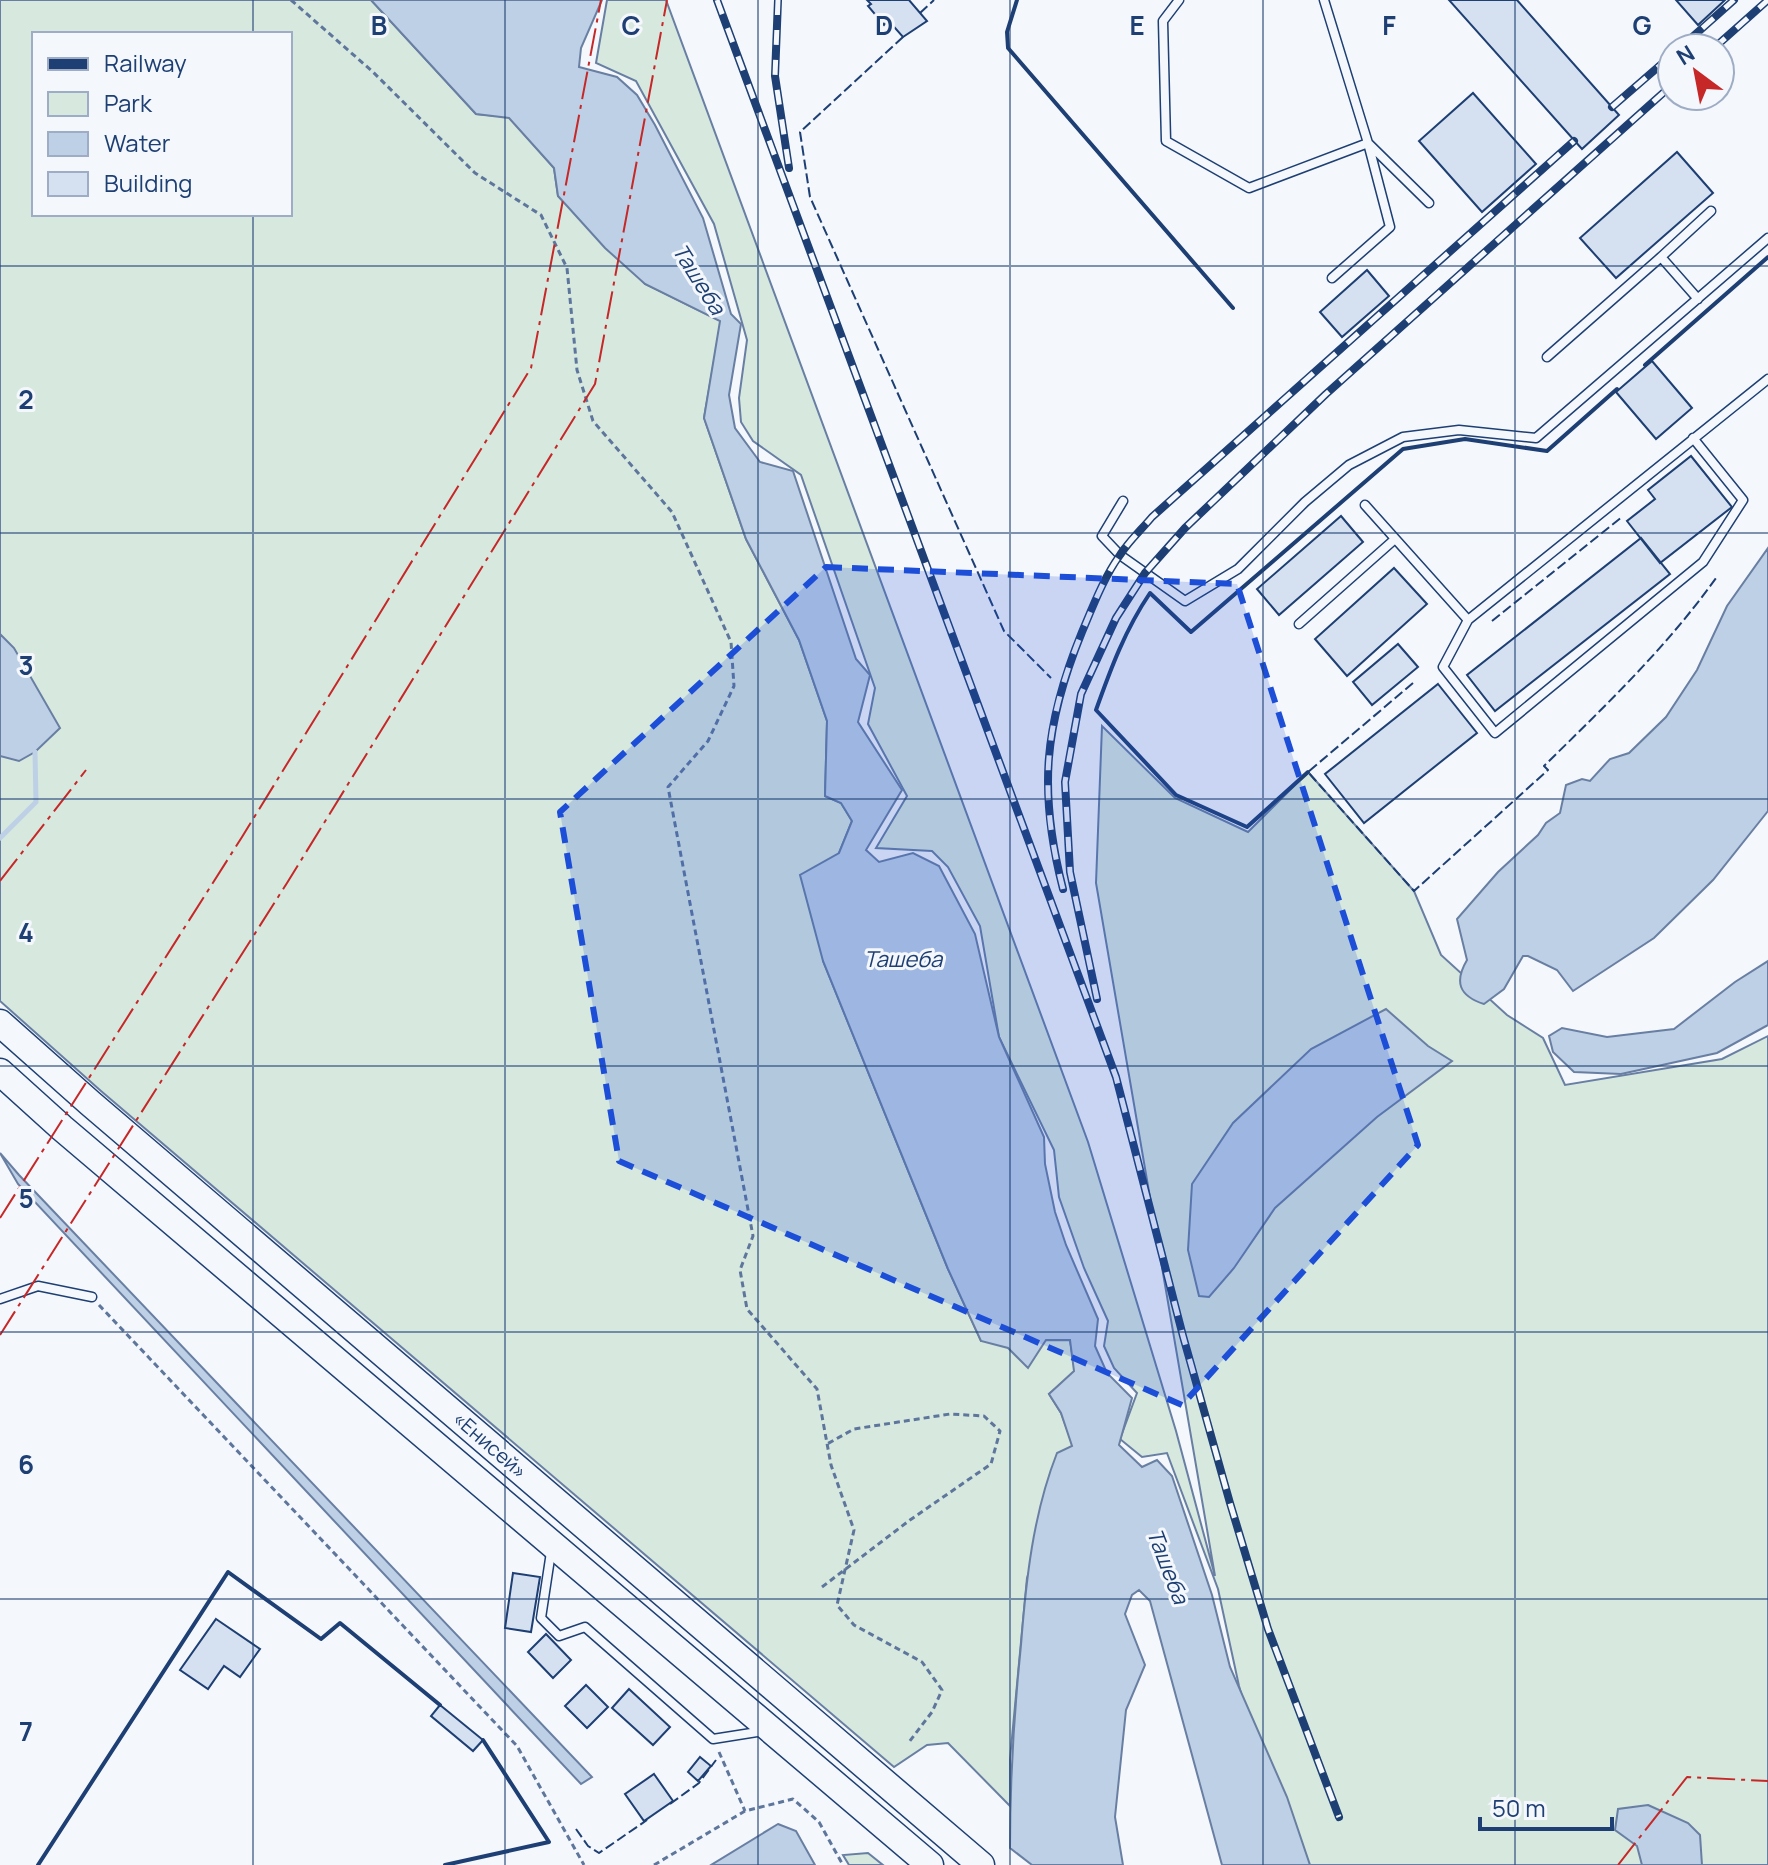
<svg xmlns="http://www.w3.org/2000/svg" width="1768" height="1865" font-family="Manrope,sans-serif">
<rect width="100%" height="100%" fill="#f4f7fb"/>
<path fill="#d7e8df" stroke="#687fa3" stroke-width="2" fill-rule="evenodd" d="M0,0H371L476,114L509,117L554,168L558,196L645,284L721,321L704,418L746,539L799,640L827,721L825,796L841,803L852,821L839,853L823,961L948,1269L981,1341L1070,1340L1075,1372L1049,1394L1061,1413L1073,1446L1027,1578L1010,1759V1806L948,1743L927,1745L894,1767L101,1091L0,1001ZM34,34H290V214H34Z
M607,0H666L1088,1142L1176,1431L1215,1576L1096,883L1102,726L1175,798L1248,832L1308,772L1414,891L1441,955L1507,1015L1543,1038L1565,1085L1722,1059L1768,1036V1865H1290L1239,1686L1218,1589L1167,1453L1142,1457L1120,1439L1137,1393L1114,1368L1104,1346L1108,1321L1084,1268L1059,1197L1054,1150L999,1037L980,926L948,867L932,851L876,848L907,796L868,724L875,688L801,475L753,441L741,422L739,398L747,340L714,224L636,81L596,63Z
M868,1853L883,1865H849L843,1855Z"/>
<path fill="#bed0e5" stroke="#687fa3" stroke-width="2" d="M371,0H602L581,48L579,67L617,77L637,95L655,125L703,218L731,314L741,324L729,395L735,428L760,462L793,471L856,659L870,675L858,722L902,790L866,850L879,862L913,853L939,866L975,934L999,1037L1044,1137L1045,1164L1055,1212L1066,1245L1098,1319L1095,1346L1107,1373L1132,1398L1119,1445L1142,1467L1157,1460L1172,1476L1212,1595L1230,1667L1287,1797L1310,1865H1222L1150,1601L1139,1590L1132,1595L1125,1614L1145,1665L1126,1710L1115,1817L1123,1865H1032L1010,1848C1010,1780 1014,1713 1021,1645C1026,1580 1033,1514 1057,1453L1072,1446L1061,1413L1049,1394L1074,1371L1070,1340H1046L1028,1368L1008,1348L981,1341L948,1269L823,961L800,875L839,853L852,821L841,803L825,796L827,721L799,640L746,539L704,418L720,321L645,284L605,248L558,196L554,168L509,118L476,114Z
M1768,548V811L1713,880L1654,938L1573,991L1557,970L1528,956H1523L1504,989L1484,1004C1459,996 1454,982 1467,960L1457,919L1498,872L1538,835L1546,823L1560,813L1566,785L1582,779L1590,781L1610,759L1629,753L1666,717L1697,670L1727,606Z
M0,634L14,648L60,728L35,752L19,761L0,756Z
M1768,961V1025L1717,1053L1621,1074L1574,1072L1553,1052L1549,1036L1562,1028L1607,1037L1674,1029L1735,982Z
M1386,1009L1428,1046L1452,1061L1377,1117L1275,1208L1234,1268L1209,1297L1199,1296L1188,1250L1192,1184L1233,1123L1311,1049Z
M0,1153L19,1175L592,1777L581,1784L18,1184Z
M1648,1805L1688,1823L1700,1835L1702,1865H1642L1637,1846L1615,1830L1618,1809Z
M778,1824L796,1831L815,1865H711Z"/>
<g fill="none" stroke-linecap="round" stroke-linejoin="round">
<path stroke="#bed0e5" stroke-width="5" d="M0,838L36,802L35,752"/>
</g>
<path fill="#d5e0f0" stroke="#1d3f73" stroke-width="2" d="M867,0H909L927,21L903,37L888,20L884,25L868,6L871,4Z
M1449,0H1517L1619,115L1582,149Z
M1676,0H1725L1698,25Z
M1473,93L1536,164L1482,212L1419,141Z
M1677,152L1713,193L1616,278L1580,238Z
M1367,270L1389,296L1342,337L1320,312Z
M1652,361L1692,408L1656,439L1616,392Z
M1691,456L1732,507L1660,563L1627,521L1655,499L1648,490Z
M1341,516L1363,542L1279,615L1257,589Z
M1641,538L1670,574L1495,711L1467,675Z
M1394,568L1427,604L1347,676L1315,639Z
M1398,644L1418,667L1372,705L1353,682Z
M1438,684L1477,733L1364,823L1325,774Z
M513,1573L540,1577L531,1632L505,1628Z
M216,1619L260,1649L240,1677L224,1666L208,1689L180,1670Z
M546,1634L571,1660L553,1678L528,1652Z
M586,1685L608,1707L587,1728L565,1706Z
M629,1689L670,1727L653,1745L612,1708Z
M440,1705L483,1740L473,1751L431,1716Z
M700,1757L711,1766L698,1781L688,1772Z
M654,1774L673,1801L644,1821L625,1794Z"/>
<g fill="none" stroke-linecap="round" stroke-linejoin="round">
<defs>
<path id="service" d="M1179,0L1163,21L1166,141L1249,188L1368,143L1324,0
M1661,257L1711,211
M1332,278L1390,227L1368,143L1429,203
M1547,357L1661,257L1698,299
M1693,438L1743,500L1703,562L1495,733L1443,667L1468,620L1768,379
M1123,501L1102,536L1120,555L1185,601L1238,569L1305,502L1349,465L1403,437L1459,430L1536,438L1768,238
M1365,505L1468,620
M1299,624L1395,539
M0,1299L38,1286L92,1297
M551,1552L541,1618L559,1636L585,1627L713,1739L764,1731"/>
<path id="trunk" d="M0,1023L90,1103L981,1865
M0,1072L62,1128L930,1865"/>
</defs>
<use href="#service" stroke="#1d3f73" stroke-width="11"/>
<use href="#trunk" stroke="#1d3f73" stroke-width="29"/>
<path stroke="#5e769c" stroke-width="3" stroke-dasharray="6 4" stroke-linecap="butt" d="M291,0L373,72L475,173L541,215L567,268L577,370L593,421L672,512L731,642L734,686L708,741L668,787L753,1236L740,1270L747,1309L817,1389L831,1465L854,1530L837,1605L854,1625L922,1662L942,1690L932,1712L909,1742
M99,1305L517,1746L584,1865
M822,1587L910,1520L991,1464L1000,1431L984,1416L950,1414L854,1429L827,1444
M719,1752L745,1811
M654,1865L745,1811L793,1799L819,1822L843,1865"/>
<use href="#service" stroke="#f4f7fb" stroke-width="8"/>
<use href="#trunk" stroke="#f4f7fb" stroke-width="26"/>
<defs>
<path id="rail" d="M717,0L1116,1077L1183,1336L1230,1503L1268,1629L1339,1817
M778,0L775,76L789,168
M1680,48L1734,0
M1714,48L1768,0
M1612,107L1672,55
M1063,889C1038,791 1044,725 1082,632C1093,606 1104,577 1120,555C1129,541 1142,529 1152,517L1574,141
M1097,999L1070,872L1065,782L1081,694L1116,618L1145,573L1185,528L1326,394L1672,85"/>
</defs>
<use href="#rail" stroke="#1d3f73" stroke-width="8"/>
<use href="#rail" stroke="#f4f7fb" stroke-width="5" stroke-dasharray="15" stroke-linecap="butt"/>
<path stroke="#1d3f73" stroke-width="2" stroke-dasharray="10 4" stroke-linecap="butt" d="M920,13L934,0
M903,37L800,132L810,197L1004,631L1051,678
M1492,621L1622,517
M1413,683L1308,772L1414,891L1548,770L1544,766C1605,706 1666,648 1716,578
M670,1804L699,1783L716,1760
M576,1829L588,1846L599,1853L647,1820"/>
<path stroke="#1d3f73" stroke-width="4" d="M1017,0L1007,32L1008,48L1233,308
M1645,365L1768,257
M1308,772L1247,827L1176,795L1096,710C1111,668 1125,630 1150,593L1191,632L1403,449L1465,439L1547,451L1617,389
M38,1865L228,1572L321,1639L340,1623L440,1705
M445,1865L549,1842L483,1740"/>
<path stroke="#c62828" stroke-width="2" stroke-dasharray="28 6 4 6" stroke-linecap="butt" d="M0,881L86,770
M0,1218L242,837L531,368L601,0
M0,1335L287,883L595,384L667,0
M1618,1865L1687,1777L1768,1781"/>
</g>
<path fill="#1d4ed8" fill-opacity="0.2" stroke="#1d4ed8" stroke-width="6" stroke-dasharray="16 10" stroke-linejoin="round" d="M826,567L1237,584L1418,1145L1182,1405L619,1161L560,812Z"/>
<path fill="none" stroke="#1d3f73" stroke-width="2" stroke-opacity="0.55" d="M253,0V34M505,0V1865M758,0V1865M1010,0V1865M1263,0V1865M1515,0V1865M253,214V1865M0,266H1768M0,533H1768M0,799H1768M0,1066H1768M0,1332H1768M0,1599H1768"/>
<g text-anchor="middle" stroke-width="6" stroke-linejoin="round" paint-order="stroke">
<g font-size="20" fill="#1d3f73" stroke="#f4f7fb">
<text transform="translate(490 1445) rotate(41)" y="7">«Енисей»</text>
</g>
<g font-size="22" font-style="italic" fill="#1d3f73" stroke="#f4f7fb">
<text transform="translate(699 279) rotate(58)" y="8">Ташеба</text>
<text x="903" y="967">Ташеба</text>
<text transform="translate(1168 1566) rotate(69)" y="8">Ташеба</text>
</g>
</g>
<g font-size="26" text-anchor="middle" font-weight="bold" fill="#1d3f73" stroke="#f4f7fb" stroke-width="6" stroke-linejoin="round" paint-order="stroke">
<text x="379" y="35">B</text>
<text x="631" y="35">C</text>
<text x="884" y="35">D</text>
<text x="1137" y="35">E</text>
<text x="1389" y="35">F</text>
<text x="1642" y="35">G</text>
<text x="26" y="409">2</text>
<text x="26" y="675">3</text>
<text x="26" y="942">4</text>
<text x="26" y="1208">5</text>
<text x="26" y="1474">6</text>
<text x="26" y="1741">7</text>
</g>
<rect x="32" y="32" width="260" height="184" fill="#f4f7fb" stroke="#9eadc5" stroke-width="2"/>
<rect x="48" y="58" width="40" height="12" fill="#1d3f73" stroke="#9eadc5" stroke-width="2"/>
<text x="104" y="72" font-size="24" fill="#1d3f73">Railway</text>
<rect x="48" y="92" width="40" height="24" fill="#d7e8df" stroke="#9eadc5" stroke-width="2"/>
<text x="104" y="112" font-size="24" fill="#1d3f73">Park</text>
<rect x="48" y="132" width="40" height="24" fill="#bed0e5" stroke="#9eadc5" stroke-width="2"/>
<text x="104" y="152" font-size="24" fill="#1d3f73">Water</text>
<rect x="48" y="172" width="40" height="24" fill="#d5e0f0" stroke="#9eadc5" stroke-width="2"/>
<text x="104" y="192" font-size="24" fill="#1d3f73">Building</text>
<g transform="translate(1696 72) rotate(328)"><circle r="38" fill="#f4f7fb" stroke="#9eadc5" stroke-width="2"/>
<path d="M0-6L14 30L0 20L-14 30Z" fill="#c62828"/>
<text y="-12" font-size="22" font-weight="bold" text-anchor="middle" fill="#1d3f73">N</text>
</g>
<path d="M1480 1817v12h132v-12" fill="none" stroke="#1d3f73" stroke-width="4"/>
<text x="1492" y="1817" font-size="24" fill="#1d3f73" stroke="#f4f7fb" stroke-width="6" paint-order="stroke">50 m</text>
</svg>
